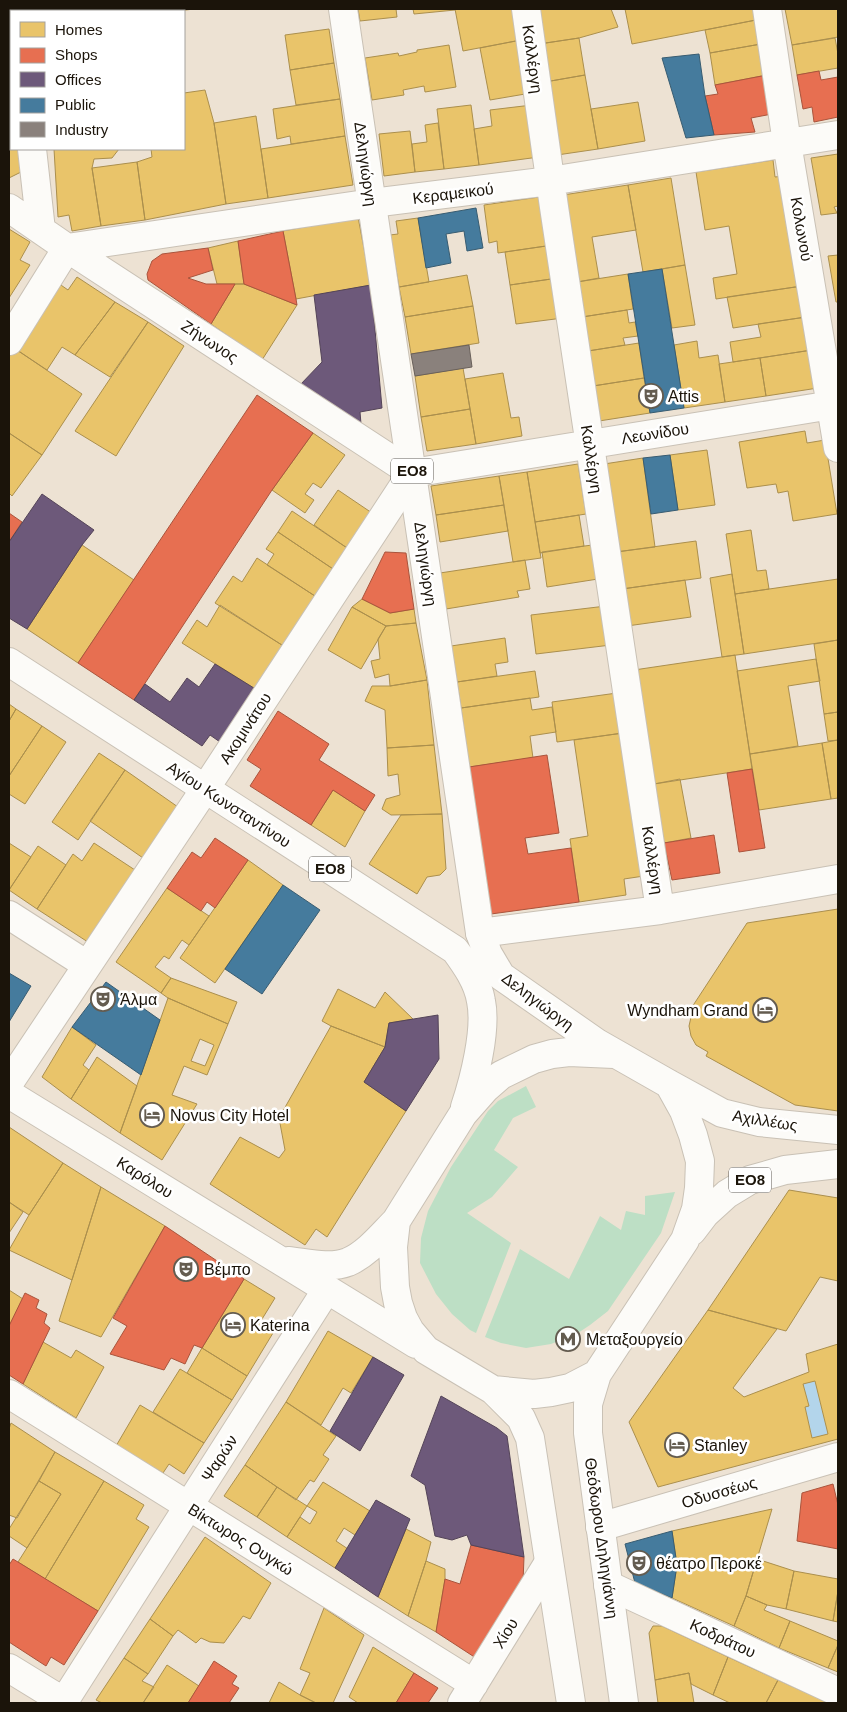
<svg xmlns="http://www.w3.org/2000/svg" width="847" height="1712" font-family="Arial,sans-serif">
<rect width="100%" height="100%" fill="#ede2d3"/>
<path fill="#bddfc5" d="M526,1086L536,1107L513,1118L494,1150L518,1167L492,1197L467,1213L511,1243L476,1333L470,1330L452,1314L436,1294L420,1263L421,1238L428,1211L451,1167L488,1111L498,1101Z
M675,1192L661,1233L608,1311L590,1325L578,1333L551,1344L526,1348L501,1343L485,1337L520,1249L569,1279L600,1216L621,1230L626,1211L645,1215V1196Z"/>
<path fill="#b3d5eb" d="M815,1381L828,1434L812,1438L805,1407L809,1406L803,1384Z"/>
<path fill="#e9c46a" stroke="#ab8f4d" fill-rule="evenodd" d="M9,9L11,22V118H9Z
M36,9H137L138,11H37Z
M148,9H194L178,11H149Z
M358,9H396L397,17L360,21Z
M413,9H455V10L414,14Z
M455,9H515L521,40L463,51Z
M533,9H611L618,27L579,38L539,44Z
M625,9H754L756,20L632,44Z
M785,9H838V37L792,45Z
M756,20L761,44L710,53L705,30Z
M329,29L334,63L290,70L285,35Z
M579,38L585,75L545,82L539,44Z
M835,38L838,54V68L797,75L792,45Z
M521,40L531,93L490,100L480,48Z
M761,44L767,75L715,85L710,53Z
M449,45L456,87L425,92L424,86L403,90L404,95L372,100L365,58L398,53L399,56L417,52V50Z
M334,63L340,99L296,105L290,70Z
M585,75L598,149L557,155L545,82Z
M205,90L214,123L226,204L145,220L137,162L152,157L151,149H184V93Z
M340,99L345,136L291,144L290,136L277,139L273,109Z
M638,102L645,141L598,149L591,109Z
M471,105L479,165L444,169L437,109Z
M532,105L539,157L479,165L474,129L492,126L490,110Z
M256,116L268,198L226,204L214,123Z
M9,118H11V149H25L27,169L9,178Z
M438,123L444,169L415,172L412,144L427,142L425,125Z
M410,131L415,172L384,176L379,134Z
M345,136L353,185L268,198L261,149Z
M54,149H119L112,158L94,159L92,168L101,226L72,231L69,215L58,217Z
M838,154V206L834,207L837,213L821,215L811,158Z
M773,160L775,177L784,176L802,286L716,299L713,278L737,274L729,226L705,230L696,172Z
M137,162L145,220L101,226L92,168Z
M671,178L685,265L643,272L628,185Z
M628,185L636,230L592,237L599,278L577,282L563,195Z
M546,196L553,245L498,253L497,241L489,243L484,205Z
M358,217L371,285L296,299L283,231Z
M418,218L429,282L399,287L390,235L398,234L396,221Z
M9,229L30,242L20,260L30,265L9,298Z
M238,241L244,284H217L208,248Z
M553,245L558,278L510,285L505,252Z
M838,255V302H836L828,256Z
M685,265L695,325L672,328L662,269Z
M628,274L633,309L582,317L577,282Z
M467,275L473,306L405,317L399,287Z
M77,277L115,302L75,355L62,347L47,370L14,348L58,283L68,290Z
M558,278L563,318L516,324L510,285Z
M235,284H244L297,305L262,360L211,324Z
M802,286L806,317L733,328L727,297Z
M115,302L148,322L110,377L75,355Z
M473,306L479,343L411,354L405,317Z
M627,310L629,323L635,322L638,336L623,338L625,345L588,351L582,317Z
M806,317L812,350L733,362L730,342L761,337L758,324Z
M148,322L184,346L116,456L75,431Z
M697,341L699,358L718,355L725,402L684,408L674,345Z
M639,343L644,378L593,386L588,351Z
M14,348L82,394L42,455L9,433V357Z
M812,350L818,388L766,396L760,358Z
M760,358L766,396L725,402L719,364Z
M463,368L470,409L421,417L415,376Z
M503,373L511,418L519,417L522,436L476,444L465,379Z
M644,378L650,413L599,421L593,386Z
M470,409L476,444L427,451L421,417Z
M805,431L807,443L825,440L837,514L793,521L788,491L778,493L776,484L747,488L739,442Z
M9,433L42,455L12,496L9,493Z
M313,433L345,455L321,488L313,483L305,494L314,500L305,513L272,490Z
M707,450L715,505L678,510L670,455Z
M643,458L655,547L616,552L604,464Z
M578,464L586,514L535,522L527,472Z
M527,472L541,558L513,562L499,476Z
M499,476L504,505L436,515L431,486Z
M338,490L375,515L350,550L314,525Z
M504,505L508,531L440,542L436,515Z
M292,511L350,550L336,571L278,532Z
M579,515L584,546L540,553L535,522Z
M751,530L757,571L766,570L769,589L735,594L726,534Z
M278,532L336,571L318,598L267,565L274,554L266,549Z
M696,541L701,578L622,589L616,552Z
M82,545L134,580L78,663L27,629Z
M592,545L598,579L547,587L542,552Z
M257,558L318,598L285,647L215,603L233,576L242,582Z
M525,560L530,589L517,591L519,597L446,609L440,573Z
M732,574L744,654L722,657L710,578Z
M838,579V640L744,654L735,594Z
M685,580L691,617L627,626L622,589Z
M362,599L390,613L414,609L416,623L386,626L352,607Z
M220,605L285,647L257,690L182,643L197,620L207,627Z
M606,606L611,645L536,654L531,615Z
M352,607L386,626L361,669L328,650Z
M416,623L427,680L390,686L389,674L375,678L371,661L380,659L378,639L386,626Z
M505,638L508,662L495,664L497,676L457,682L451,646Z
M838,640V712L824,714L814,644Z
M735,655L752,769L654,784L634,670Z
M816,659L820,681L788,686L798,746L750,754L737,671Z
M535,671L539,697L461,708L457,682Z
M427,680L434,745L387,748L385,710L365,701L372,686H390Z
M617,693L623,733L557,742L552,702Z
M530,698L532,710L552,707L556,732L530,736L533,758L469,767L461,708Z
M9,704L16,709L9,721Z
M16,709L42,726L9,776V721Z
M838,712V740L828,741L824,714Z
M42,726L66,742L25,804L9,794V776Z
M623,733L644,876L624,879L626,895L579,902L570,839L588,836L574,740Z
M838,740V798L831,799L822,743Z
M822,743L831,799L759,810L750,754Z
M434,745L442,814L391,815L382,809L386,799L400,795L398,774L388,776L387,748Z
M99,753L125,770L78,840L52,822Z
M125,770L178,807L143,858L90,821Z
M680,779L691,838L664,843L654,784Z
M333,790L365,811L345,847L311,825Z
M442,814L446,869L440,875L427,877L417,894L369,864L401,815Z
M9,843L31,857L9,890Z
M94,843L138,872L91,944L37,909L73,854L82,861Z
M38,846L66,865L37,909L9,890Z
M248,860L283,885L215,983L180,958Z
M167,888L209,916L189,945L182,940L169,959L164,956L155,967L171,978L161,993L116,962Z
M838,909V1111L795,1105L706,1056L708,1052L696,1045L691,1036L689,1026L694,1004L747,923Z
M171,978L237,1002L228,1024L168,998L161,993Z
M338,989L375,1008L385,992L413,1019L389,1023L385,1047L331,1026L322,1021Z
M168,998L228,1024L207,1075L184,1066L172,1095L197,1104L162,1160L120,1133ZM200,1039L214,1045L205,1066L191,1061Z
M331,1026L385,1047L364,1082L406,1111L327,1237L316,1229L305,1245L210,1184L240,1137L279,1158L285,1150L279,1118Z
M72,1027L96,1045L83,1065L89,1070L71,1099L42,1077Z
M97,1057L137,1086L120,1133L71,1099Z
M9,1127L63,1163L29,1215L9,1202Z
M63,1163L101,1187L72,1280L9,1250L29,1215Z
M101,1187L165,1226L101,1337L59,1321Z
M789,1190L838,1198V1281L820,1277L786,1331L708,1310Z
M9,1202L23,1212L9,1233Z
M244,1279L275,1298L259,1324L273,1333L247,1376L202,1348Z
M9,1290L23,1299L9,1326Z
M708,1310L777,1329L733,1388L744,1397L809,1372L806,1354L838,1344V1439L658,1487L629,1422ZM815,1381L828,1434L812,1438L805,1407L809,1406L803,1384Z
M328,1331L373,1357L351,1393L343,1388L321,1425L286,1402Z
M43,1342L71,1358L76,1350L104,1367L76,1418L23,1384Z
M202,1348L247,1376L232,1400L187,1373Z
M180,1369L232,1400L204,1443L153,1412Z
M286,1402L336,1436L323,1455L329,1459L314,1482L310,1480L296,1500L245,1465Z
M140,1405L204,1443L184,1474L169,1464L163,1473L116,1446Z
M11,1423L55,1452L17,1518L9,1515V1429Z
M55,1452L104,1481L45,1579L18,1562L61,1494L39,1481Z
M245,1465L277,1487L257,1517L224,1496Z
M39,1481L61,1494L27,1548L9,1536V1529Z
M104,1481L144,1505L136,1519L149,1527L98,1611L45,1579Z
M323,1482L370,1511L355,1535L344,1528L336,1541L348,1549L335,1568L287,1537L300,1517L310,1524L317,1512L307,1506Z
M277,1487L307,1506L287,1537L257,1517Z
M772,1509L746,1596L734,1626L672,1598L677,1565L672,1531Z
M406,1529L431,1542L426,1561L408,1616L378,1597Z
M205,1537L271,1583L250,1619L243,1616L224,1643L210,1642L201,1638L196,1643L178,1630L173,1636L150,1619Z
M757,1559L794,1571L786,1609L767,1605L746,1596Z
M426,1561L445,1569V1579L436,1632L408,1616Z
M794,1571L838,1579V1591L833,1621L786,1609Z
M838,1591V1622L833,1621Z
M746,1596L767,1605L764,1610L790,1621L779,1648L734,1626Z
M324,1608L364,1635L333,1703H316L300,1695L310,1673L300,1669Z
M150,1619L173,1636L148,1674L124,1658Z
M790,1621L838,1641V1645L828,1668L779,1648Z
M653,1626H662L728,1657L713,1695L691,1684L689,1673L655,1680L649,1633Z
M838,1645V1672L828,1668Z
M373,1647L414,1673L396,1703H358L349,1697Z
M728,1657L778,1680L766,1703H730L713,1695Z
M124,1658L148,1674L142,1681L154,1687L143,1703H102L96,1700Z
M167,1665L199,1686L188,1703H143Z
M689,1673L694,1703H658L655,1680Z
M778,1680L829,1703H766Z
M279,1682L300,1695L316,1703H269Z"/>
<path fill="#e76f51" stroke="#aa543c" d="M819,71L821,80L838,77V117L814,122L812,107L803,109L797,75Z
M767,75L772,114L751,118L755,132L714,135L705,96L718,94L715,85Z
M283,231L296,299L297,305L244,284L238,241Z
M208,248L213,270L188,278L206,284H235L211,324L148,280L147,274L152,261L162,254Z
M257,395L313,433L272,490L134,700L78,663Z
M9,513L22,522L9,542Z
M385,552L406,553L414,609L390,613L362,599Z
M278,711L329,744L319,760L375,795L365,811L333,790L311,825L250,786L261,769L247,760Z
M547,755L559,833L525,838L528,854L571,848L579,902L491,914L469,767Z
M752,769L765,848L739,852L727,773Z
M714,835L720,873L672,880L664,843Z
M215,838L248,860L215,908L207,902L201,911L167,888L192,852L201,858Z
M165,1226L244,1279L202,1348L194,1345L185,1364L171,1358L164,1370L110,1354L127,1326L113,1318Z
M25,1293L39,1300L36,1308L47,1314L44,1323L50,1328L23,1384L9,1375V1326Z
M833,1484L838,1505V1549L797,1541L802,1493Z
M471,1545L524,1557L523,1582L479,1660L436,1632L445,1579L460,1584Z
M13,1559L98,1611L64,1665L51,1657L46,1666L9,1642V1565Z
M214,1661L237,1676L232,1684L239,1688L229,1703H188Z
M414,1673L438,1688L428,1703H396Z"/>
<path fill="#6d597a" stroke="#544458" d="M371,285L382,408L360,412L361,424L300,385L322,362L314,295Z
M42,494L94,530L82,545L27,629L9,618V542Z
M215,664L257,690L220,742L210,735L202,746L134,700L145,684L170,702L187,678L199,687Z
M438,1015L439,1059L406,1111L364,1082L385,1047L389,1023Z
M373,1357L404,1375L360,1451L330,1431Z
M441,1396L497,1428L507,1436L524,1557L471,1545L467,1535L452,1540L435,1536L425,1485L411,1476Z
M376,1500L410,1519L378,1597L335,1568Z"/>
<path fill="#457b9d" stroke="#385c71" d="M699,54L705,96L714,135L686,138L662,58Z
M476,208L483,248L467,251L464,231L446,234L451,263L426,268L418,218Z
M662,269L684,408L650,413L628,274Z
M670,455L678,510L651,514L643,458Z
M283,885L320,910L262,994L225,969Z
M9,973L31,986L9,1022Z
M106,982L160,1020L141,1075L72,1027Z
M672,1531L677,1565L672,1598L635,1583L625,1544Z"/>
<path fill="#8a817c" stroke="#69605a" d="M469,345L472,367L415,376L411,354Z"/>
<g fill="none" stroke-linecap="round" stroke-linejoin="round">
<defs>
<path id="minor" d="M16,9L17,11
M526,9L554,207L660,910
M767,9L787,143L838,448
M32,149L41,230
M9,208L67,248L412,473
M67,248L372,203L550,181L838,135
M9,341L67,248
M412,473L838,404
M9,915L87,965
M480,933L660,910L838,879
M9,1083L205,789L412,473
M9,1394L474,1684
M600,1527L838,1457
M608,1585L838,1692
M9,1668L66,1703
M63,1703L327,1289
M462,1703L549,1562"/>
<path id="major" d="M343,9L480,933L488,954L501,976L597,1043L669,1084L722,1113L759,1122L838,1130
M9,662L455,950C466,965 478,982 481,1001C487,1030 474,1080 465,1107
M614,1054L569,1052L552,1054L534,1059L501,1075L485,1089L463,1114L396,1221L393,1247L395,1287L398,1303L403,1318L410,1331L426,1350L493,1390L534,1394L551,1392L570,1388L597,1374L685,1240L696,1209L699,1188L700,1161L693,1135L684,1111L669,1084
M9,1094L416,1344
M692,1231L705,1214L727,1194L750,1180L785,1170L838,1164
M288,1261C307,1263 330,1269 348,1262C367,1254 382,1235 396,1221
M597,1374L588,1404V1433L624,1703
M493,1390L521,1418L530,1438L571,1703"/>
</defs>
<use href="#minor" stroke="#c9c1b5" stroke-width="30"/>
<use href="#major" stroke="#c9c1b5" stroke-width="30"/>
<use href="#minor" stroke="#fcfbf8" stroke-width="28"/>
<use href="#major" stroke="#fcfbf8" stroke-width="28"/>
</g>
<defs>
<symbol id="theatre-ring" viewBox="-11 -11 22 22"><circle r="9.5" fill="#fff" stroke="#645c50" stroke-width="1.5"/><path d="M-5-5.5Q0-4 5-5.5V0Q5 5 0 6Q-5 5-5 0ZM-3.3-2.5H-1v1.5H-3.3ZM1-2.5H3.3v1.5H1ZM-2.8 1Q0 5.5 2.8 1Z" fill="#645c50"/></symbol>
<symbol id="hotel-ring" viewBox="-11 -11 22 22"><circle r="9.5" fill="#fff" stroke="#645c50" stroke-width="1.5"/><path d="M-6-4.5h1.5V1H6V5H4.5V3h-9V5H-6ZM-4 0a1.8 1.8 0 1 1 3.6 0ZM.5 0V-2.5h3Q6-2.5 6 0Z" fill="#645c50"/></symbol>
<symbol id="metro-ring" viewBox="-11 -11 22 22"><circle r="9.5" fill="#fff" stroke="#645c50" stroke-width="1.5"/><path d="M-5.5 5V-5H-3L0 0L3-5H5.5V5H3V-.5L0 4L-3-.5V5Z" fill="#645c50"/></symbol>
</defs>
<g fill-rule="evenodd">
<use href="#theatre-ring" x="637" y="382" width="28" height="28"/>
<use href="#theatre-ring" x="89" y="985" width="28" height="28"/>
<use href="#hotel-ring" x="751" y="996" width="28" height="28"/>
<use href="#hotel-ring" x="138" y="1101" width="28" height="28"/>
<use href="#theatre-ring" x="172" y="1255" width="28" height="28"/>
<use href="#hotel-ring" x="219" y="1311" width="28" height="28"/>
<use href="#metro-ring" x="554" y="1325" width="28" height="28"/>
<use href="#hotel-ring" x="663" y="1431" width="28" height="28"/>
<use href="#theatre-ring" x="625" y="1549" width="28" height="28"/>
</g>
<g text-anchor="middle" stroke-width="5" stroke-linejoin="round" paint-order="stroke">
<g fill="#fff" stroke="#5f5a54" stroke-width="1">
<rect x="391" y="458.5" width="42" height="25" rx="4"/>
<rect x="309" y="856.5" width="42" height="25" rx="4"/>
<rect x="729" y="1167.5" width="42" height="25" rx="4"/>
</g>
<g font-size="15" font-weight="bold" fill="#1b140a">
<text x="412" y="476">ΕΟ8</text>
<text x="330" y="874">ΕΟ8</text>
<text x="750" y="1185">ΕΟ8</text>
</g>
<g font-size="16" fill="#1b140a" stroke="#fff">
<text transform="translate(533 59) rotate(82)" y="6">Καλλέργη</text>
<text transform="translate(366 164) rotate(82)" y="6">Δεληγιώργη</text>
<text transform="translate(453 193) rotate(-7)" y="6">Κεραμεικού</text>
<text transform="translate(802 229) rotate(80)" y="6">Κολωνού</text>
<text transform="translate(210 341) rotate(33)" y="6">Ζήνωνος</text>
<text transform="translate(655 433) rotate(-9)" y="6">Λεωνίδου</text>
<text transform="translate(592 459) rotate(81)" y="6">Καλλέργη</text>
<text transform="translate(426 564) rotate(82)" y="6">Δεληγιώργη</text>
<text transform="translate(245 728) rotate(-57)" y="6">Ακομινάτου</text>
<text transform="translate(229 804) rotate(33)" y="6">Αγίου Κωνσταντίνου</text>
<text transform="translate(653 860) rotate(81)" y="6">Καλλέργη</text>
<text transform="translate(538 1001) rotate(37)" y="6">Δεληγιώργη</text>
<text transform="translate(765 1120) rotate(9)" y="6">Αχιλλέως</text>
<text transform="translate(145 1177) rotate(32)" y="6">Καρόλου</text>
<text transform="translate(219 1458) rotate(-57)" y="6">Ψαρών</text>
<text transform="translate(719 1492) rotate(-16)" y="6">Οδυσσέως</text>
<text transform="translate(602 1538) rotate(82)" y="6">Θεόδωρου Δηληγιάννη</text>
<text transform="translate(241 1539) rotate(32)" y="6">Βίκτωρος Ουγκώ</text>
<text transform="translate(505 1633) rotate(-58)" y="6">Χίου</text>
<text transform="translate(723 1638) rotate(25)" y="6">Κοδράτου</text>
</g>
<g font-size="16" fill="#1b140a" stroke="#fff" text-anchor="start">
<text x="668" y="402">Attis</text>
<text x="120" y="1005">Άλμα</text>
<text x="748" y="1016" text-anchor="end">Wyndham Grand</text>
<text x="170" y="1121">Novus City Hotel</text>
<text x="204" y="1275">Βέμπο</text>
<text x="250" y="1331">Katerina</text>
<text x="586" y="1345">Μεταξουργείο</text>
<text x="694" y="1451">Stanley</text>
<text x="656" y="1569">θέατρο Περοκέ</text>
</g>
</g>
<rect width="847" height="1712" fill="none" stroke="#1b140a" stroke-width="20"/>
<rect x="10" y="10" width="175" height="140" fill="#ffffff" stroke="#a4a19d"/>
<rect x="20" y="22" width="25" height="15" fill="#e9c46a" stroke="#a4a19d"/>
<text x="55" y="35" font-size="15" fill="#1b140a">Homes</text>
<rect x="20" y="48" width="25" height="15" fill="#e76f51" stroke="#a4a19d"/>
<text x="55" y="60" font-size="15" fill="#1b140a">Shops</text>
<rect x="20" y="72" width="25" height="15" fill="#6d597a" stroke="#a4a19d"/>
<text x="55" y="85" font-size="15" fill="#1b140a">Offices</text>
<rect x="20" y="98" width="25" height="15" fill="#457b9d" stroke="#a4a19d"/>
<text x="55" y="110" font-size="15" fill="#1b140a">Public</text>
<rect x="20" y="122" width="25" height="15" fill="#8a817c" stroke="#a4a19d"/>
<text x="55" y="135" font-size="15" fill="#1b140a">Industry</text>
</svg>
